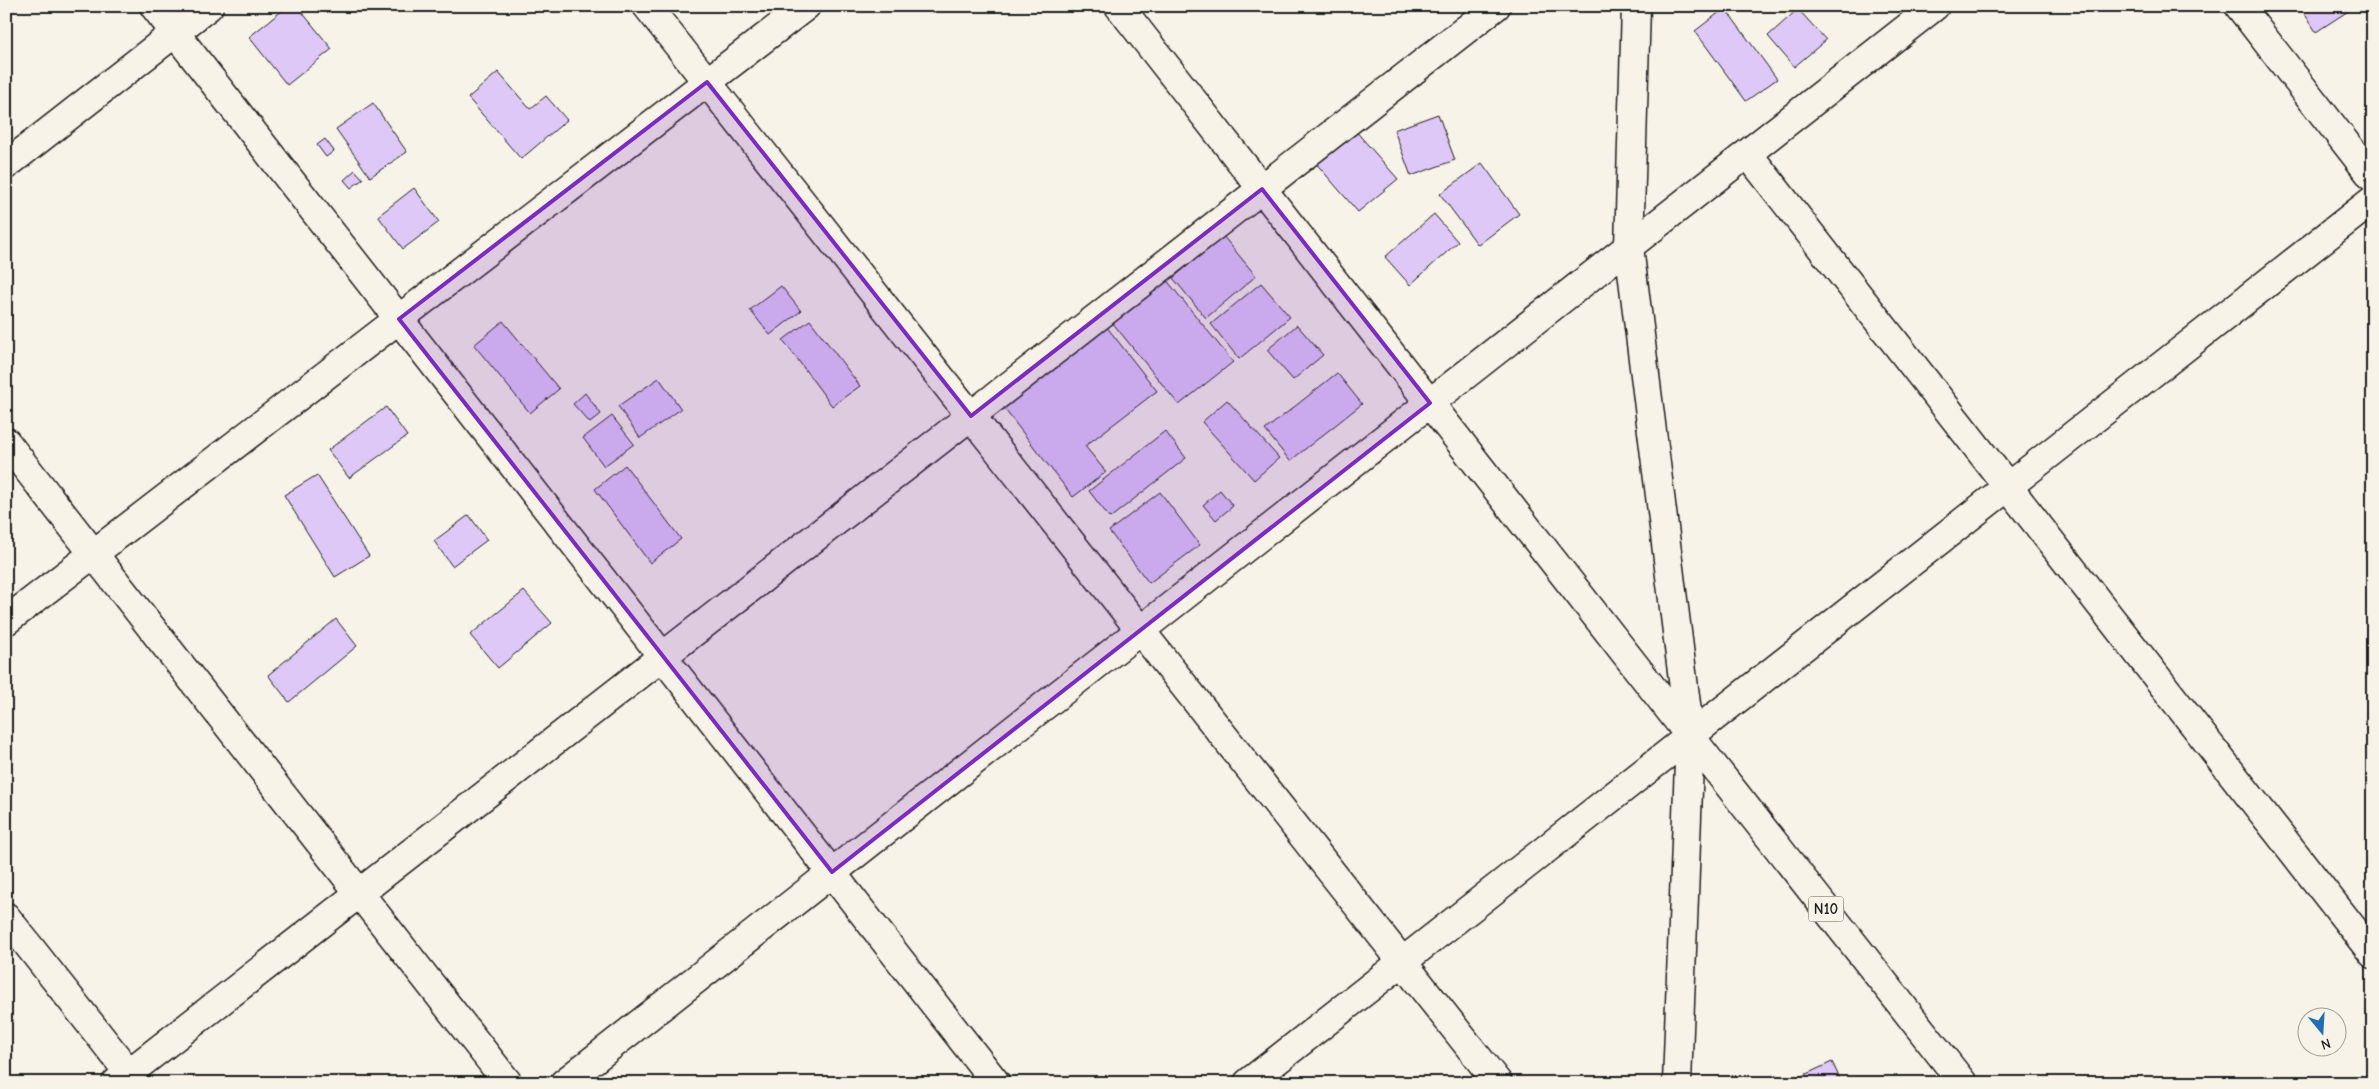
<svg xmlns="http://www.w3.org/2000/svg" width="2379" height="1089" font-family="'Comic Neue',sans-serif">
<rect width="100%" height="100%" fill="#f7f3e8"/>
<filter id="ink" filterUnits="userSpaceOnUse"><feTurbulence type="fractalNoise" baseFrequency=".02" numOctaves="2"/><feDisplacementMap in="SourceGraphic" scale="10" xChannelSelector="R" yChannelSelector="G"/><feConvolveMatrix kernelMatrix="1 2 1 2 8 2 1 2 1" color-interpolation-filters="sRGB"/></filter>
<g filter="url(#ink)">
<path fill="#dec8f8" stroke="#1c1c1c" d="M288,6H297L332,49L287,85L249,37Z
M2300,6H2356L2316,32Z
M1725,8L1777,79L1746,101L1695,31Z
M1798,9L1826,40L1794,67L1768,36Z
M498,72L530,109L546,96L567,120L521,159L468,98Z
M373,103L407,152L370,177L336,129Z
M1438,114L1455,160L1411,176L1394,130Z
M1353,128L1398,179L1358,212L1314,161Z
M325,139L334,151L326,157L317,145Z
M1482,163L1519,214L1478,245L1440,194Z
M355,170L363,179L351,188L344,180Z
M414,188L439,222L403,249L378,216Z
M1434,214L1458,242L1410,285L1385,257Z
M1223,236L1256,276L1206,318L1173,278Z
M1165,278L1233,362L1179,405L1111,321Z
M1261,283L1290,317L1239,359L1211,324Z
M781,286L801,311L770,335L750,310Z
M810,320L860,386L832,406L783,340Z
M503,321L559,389L530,413L474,345Z
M1297,325L1323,355L1293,380L1267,350Z
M1106,326L1157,391L1085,446L1106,472L1073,497L1002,406Z
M1337,373L1362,404L1290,461L1265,430Z
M659,378L681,409L640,438L618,406Z
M585,393L601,414L590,423L573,404Z
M1227,400L1279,458L1254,480L1202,422Z
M386,407L407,436L349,478L328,450Z
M612,416L634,444L604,466L583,438Z
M1165,431L1186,458L1110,518L1089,491Z
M625,465L681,539L650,563L595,489Z
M317,475L369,556L335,577L284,495Z
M1220,490L1233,506L1216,520L1203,505Z
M1160,492L1200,545L1149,583L1109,531Z
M469,515L487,540L452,566L434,541Z
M524,591L552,623L498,668L470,635Z
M336,619L357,646L289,702L268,675Z
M1832,1062L1842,1083H1787Z"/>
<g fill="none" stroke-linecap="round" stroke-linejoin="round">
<defs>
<path id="street" d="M154,6L996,1083
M647,6L1498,1083
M1119,6L1690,736L1677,1083
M2239,6L2373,178
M1748,154L2373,954
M6,165L209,6
M6,442L508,1083
M6,621L806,6
M6,917L129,1073
M116,1083L1496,6
M564,1083L1935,6
M1248,1083L2373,200"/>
<path id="primary" d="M1636,6L1629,247L1690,736L1963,1083"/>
</defs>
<use href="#street" stroke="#1c1c1c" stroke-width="31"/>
<use href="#primary" stroke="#1c1c1c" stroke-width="31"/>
<use href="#street" stroke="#f7f3e8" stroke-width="28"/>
<use href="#primary" stroke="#f7f3e8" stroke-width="28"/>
</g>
</g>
<path fill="#7b2cbf" fill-opacity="0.2" stroke="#7b2cbf" stroke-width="4" stroke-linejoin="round" d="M707,82L971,416L1262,189L1430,403L832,872L399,319Z"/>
<g text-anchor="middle" stroke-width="4" stroke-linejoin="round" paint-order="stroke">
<rect fill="#f7f3e8" stroke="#5e5c59" stroke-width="1" x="1808.5" y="896.5" width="35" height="25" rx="4"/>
<g font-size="15" font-weight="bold" fill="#1c1c1c">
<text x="1826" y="914">N10</text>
</g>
</g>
<rect width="2379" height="1089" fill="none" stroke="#f7f3e8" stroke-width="25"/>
<rect x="12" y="12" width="2354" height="1064" fill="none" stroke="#1c1c1c" stroke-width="2" filter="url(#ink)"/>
<g transform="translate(2322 1032) rotate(162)"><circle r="24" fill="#f7f3e8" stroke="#9f9d96"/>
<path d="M0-4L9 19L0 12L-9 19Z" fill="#1f6fb2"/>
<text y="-8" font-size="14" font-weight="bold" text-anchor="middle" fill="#1c1c1c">N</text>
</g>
</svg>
